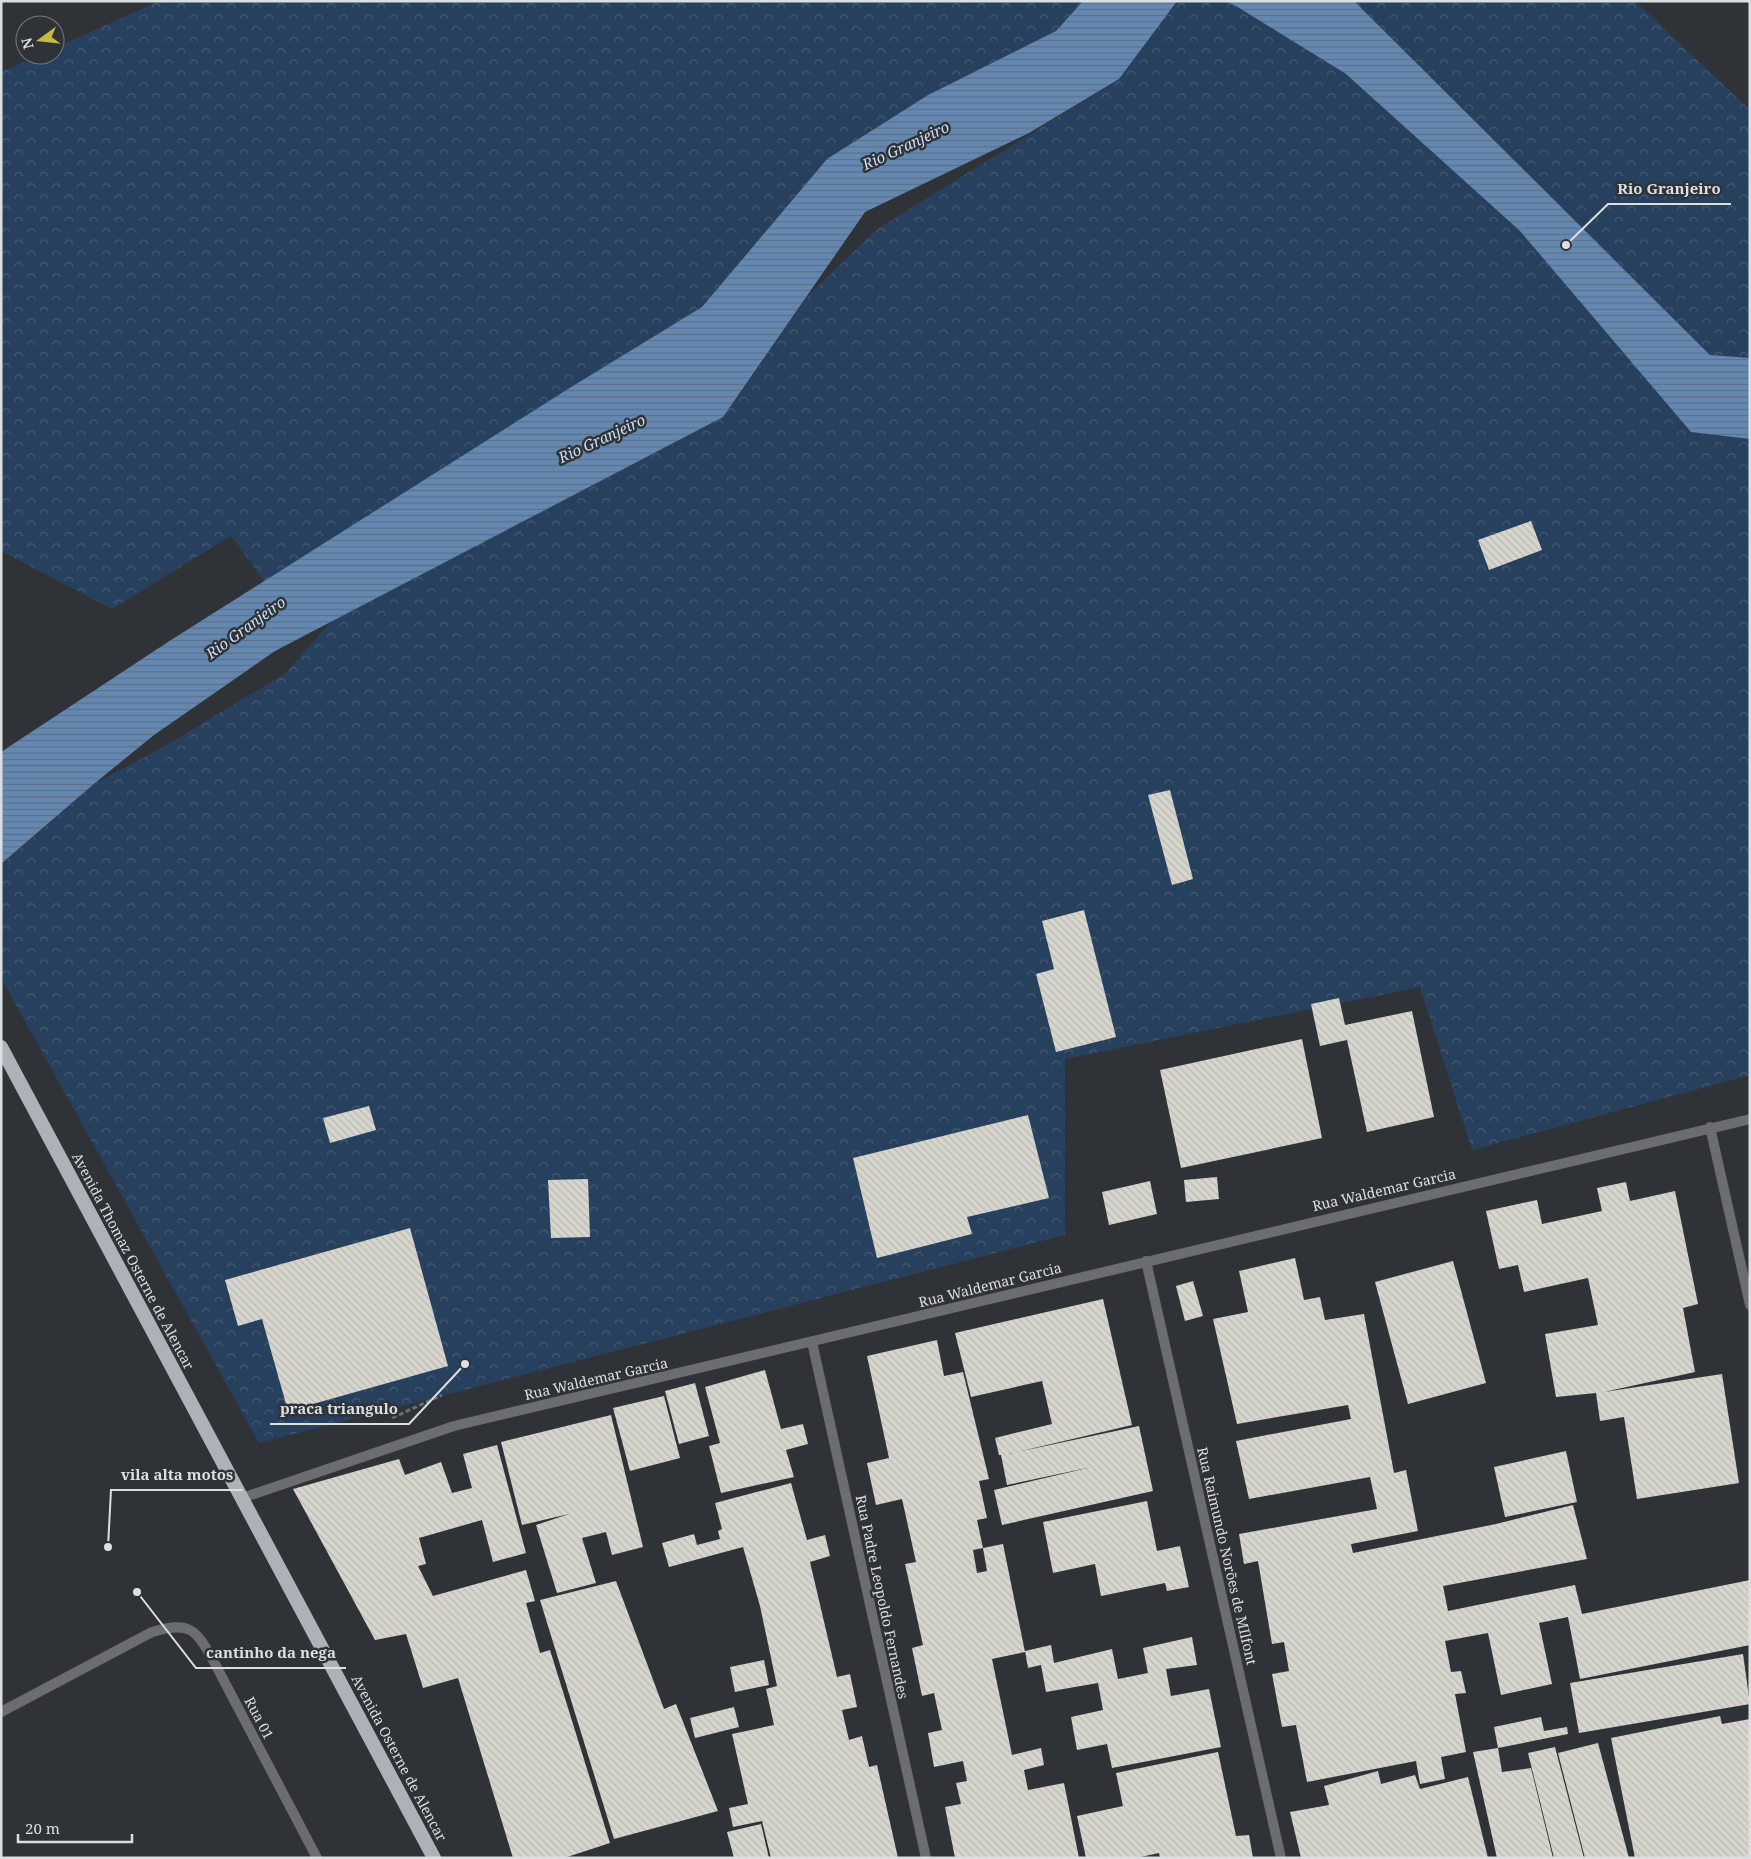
<svg xmlns="http://www.w3.org/2000/svg" width="1751" height="1859" font-family="'Noto Serif',serif">
<defs>
<pattern id="forest-crowns" width="20" height="18" patternUnits="userSpaceOnUse" patternTransform="scale(1.25)"><rect width="20" height="18" fill="#27405d"/><path d="M2 6a3 3 0 1 1 6 0M12 15a3 3 0 1 1 6 0" fill="none" stroke="#465b74"/></pattern>
<pattern id="water-rules" width="6" height="5" patternUnits="userSpaceOnUse" patternTransform="scale(1.25)"><rect width="6" height="5" fill="#6588b1"/><path d="M0 2.5h6" fill="none" stroke="#59708b"/></pattern>
<pattern id="building-back-hatch" width="6" height="6" patternUnits="userSpaceOnUse" patternTransform="scale(1.25)"><rect width="6" height="6" fill="#d7d6ce"/><path d="M-1 5l2 2M0 0l6 6M5-1l2 2" fill="none" stroke="#b9b9b2"/></pattern>
</defs>
<rect width="100%" height="100%" fill="#2f3338"/>
<path fill="url(#forest-crowns)" d="M159,1H1083L1056,31L928,95L827,159L702,307L264,581L231,536L112,609L1,551V72L40,55H55V48Z
M1138,1H1224L1236,6L1346,74L1520,231L1691,431L1750,439V1075L1472,1150L1420,987L1065,1059V1235L259,1443L1,978V865L95,783L158,750L286,673L331,621L723,417L807,297L877,229L1119,79Z
M1354,1H1635L1750,110V358L1710,355Z"/>
<path fill="url(#water-rules)" d="M1083,1H1177L1119,79L1029,133L865,212L723,417L275,651L154,735L95,783L1,864V752L171,640L568,389L702,307L827,159L928,95L1056,31Z
M1224,1H1354L1710,355L1750,358V439L1691,432L1520,231L1346,74L1236,6Z"/>
<path fill="url(#building-back-hatch)" d="M1531,521L1542,550L1489,570L1478,540Z
M1170,790L1193,879L1172,885L1148,795Z
M1084,910L1116,1037L1056,1052L1036,974L1054,969L1042,921Z
M1339,998L1345,1025L1412,1011L1434,1117L1367,1132L1347,1040L1320,1046L1311,1004Z
M1302,1039L1322,1138L1181,1168L1160,1070Z
M369,1106L376,1130L330,1143L323,1118Z
M1028,1115L1049,1198L967,1217L972,1234L877,1258L853,1158Z
M1217,1177L1219,1199L1186,1202L1184,1180Z
M588,1179L590,1237L551,1238L548,1180Z
M1150,1181L1157,1214L1109,1225L1102,1192Z
M1626,1182L1630,1201L1675,1191L1698,1304L1683,1308L1695,1372L1604,1392L1722,1374L1739,1483L1637,1499L1624,1417L1600,1421L1596,1393L1556,1397L1545,1334L1598,1325L1588,1278L1524,1292L1518,1265L1499,1269L1486,1211L1537,1200L1542,1224L1602,1211L1597,1188Z
M410,1228L448,1366L288,1411L262,1319L238,1326L225,1280Z
M1295,1258L1304,1300L1320,1297L1325,1320L1364,1314L1394,1473L1406,1470L1418,1531L1351,1544L1353,1553L1496,1524L1573,1505L1587,1559L1443,1586L1448,1611L1575,1585L1582,1614L1750,1580V1645L1580,1679L1568,1617L1539,1623L1552,1684L1501,1695L1488,1633L1445,1641L1451,1672L1461,1671L1466,1693L1455,1694L1466,1752L1441,1757L1445,1779L1420,1784L1416,1761L1307,1782L1296,1725L1282,1727L1272,1674L1289,1671L1284,1642L1272,1644L1258,1561L1244,1564L1239,1534L1377,1509L1370,1477L1249,1499L1236,1441L1351,1419L1348,1405L1237,1424L1213,1319L1248,1312L1239,1271Z
M1453,1261L1486,1383L1408,1404L1375,1282Z
M1193,1281L1203,1316L1185,1321L1176,1286Z
M1103,1299L1132,1425L1008,1454L1139,1426L1153,1491L1002,1525L994,1490L1092,1467L1007,1485L1001,1455H999L995,1438L1052,1424L1042,1381L971,1397L955,1333Z
M937,1340L944,1376L963,1372L989,1479L979,1481L987,1518L977,1520L983,1548L973,1550L977,1573L987,1571L983,1548L1003,1544L1025,1652L992,1659L1012,1755L1041,1748L1044,1765L1024,1770L1028,1790L1064,1783L1079,1858H955L945,1807L961,1804L956,1783L967,1781L963,1761L934,1767L928,1733L942,1730L934,1693L922,1696L912,1648L923,1645L905,1564L916,1562L902,1499L876,1505L867,1463L889,1458L867,1356Z
M765,1370L781,1429L803,1424L808,1444L786,1450L794,1477L721,1493L709,1446L720,1443L705,1387Z
M695,1383L709,1436L679,1444L665,1391Z
M664,1396L680,1458L630,1471L613,1408Z
M611,1415L643,1547L612,1555L606,1532L582,1538L596,1583L557,1593L536,1525L569,1514L522,1525L501,1442Z
M497,1445L526,1553L493,1562L482,1520L419,1538L426,1564L418,1566L433,1596L526,1570L535,1601L526,1603L540,1653L550,1650L610,1843L564,1858H513L458,1678L423,1688L406,1634L375,1640L293,1489L399,1459L405,1475L441,1462L452,1493L472,1488L463,1454Z
M1566,1451L1577,1502L1505,1517L1494,1467Z
M791,1483L807,1540L825,1535L830,1556L810,1562L837,1677L850,1674L857,1707L842,1710L849,1740L862,1736L869,1767L877,1765L898,1858H771L762,1821L733,1827L729,1808L748,1804L732,1734L774,1725L766,1689L777,1686L760,1606L743,1547L669,1567L662,1543L694,1534L697,1545L720,1539L718,1531L722,1529L715,1503Z
M1147,1501L1157,1551L1180,1546L1189,1587L1167,1591L1165,1583L1101,1596L1095,1564L1053,1573L1043,1522Z
M616,1581L664,1709L676,1704L718,1811L614,1839L540,1600Z
M1192,1637L1197,1665L1166,1669L1171,1696L1209,1689L1221,1747L1112,1768L1107,1744L1077,1750L1071,1717L1103,1710L1098,1683L1046,1692L1041,1665L1028,1668L1025,1651L1051,1645L1054,1663L1112,1649L1118,1679L1148,1673L1143,1648Z
M1743,1654L1750,1704L1579,1733L1570,1683Z
M764,1660L769,1685L735,1692L730,1667Z
M734,1707L739,1727L695,1738L690,1718Z
M1720,1716L1722,1724L1750,1719V1858H1635L1611,1738Z
M1541,1717L1544,1731L1567,1727L1568,1734L1498,1748L1494,1727Z
M1598,1743L1629,1858H1585L1558,1753Z
M1555,1747L1584,1858H1554L1528,1753Z
M1498,1748L1502,1772L1531,1768L1553,1858H1497L1473,1752Z
M1218,1752L1236,1836L1249,1835L1253,1858H1160L1159,1853L1136,1858H1086L1077,1816L1123,1806L1116,1773Z
M1378,1771L1381,1784L1415,1775L1420,1789L1468,1777L1488,1858H1301L1290,1812L1329,1805L1324,1786Z
M761,1824L769,1858H734L727,1832Z"/>
<g fill="none" stroke-linecap="round" stroke-linejoin="round">
<path stroke="#6b6f73" stroke-width="3" stroke-dasharray="5 2.5" stroke-linecap="butt" d="M392,1418L442,1395"/>
<path stroke="#6b6d6f" stroke-width="10" d="M1710,1127L1750,1305
M1146,1261L1281,1858
M812,1342L926,1858
M242,1498L454,1426L1750,1119
M1,1712L152,1632C189,1621 195,1628 213,1660L317,1858"/>
<path stroke="#acb2b7" stroke-width="14" d="M1,1047L434,1858"/>
</g>
<g text-anchor="middle" stroke-width="5" stroke-linejoin="round" paint-order="stroke">
<g font-size="14" fill="#dcdfe2" stroke="#2f3338">
<text transform="translate(1384 1190) rotate(-13)" y="5">Rua Waldemar Garcia</text>
<text transform="translate(133 1261) rotate(62)" y="5">Avenida Thomaz Osterne de Alencar</text>
<text transform="translate(990 1285) rotate(-14)" y="5">Rua Waldemar Garcia</text>
<text transform="translate(596 1379) rotate(-13)" y="5">Rua Waldemar Garcia</text>
<text transform="translate(1227 1556) rotate(77)" y="5">Rua Raimundo Norões de MIlfont</text>
<text transform="translate(882 1597) rotate(78)" y="5">Rua Padre Leopoldo Fernandes</text>
<text transform="translate(259 1718) rotate(62)" y="5">Rua 01</text>
<text transform="translate(399 1758) rotate(62)" y="5">Avenida Osterne de Alencar</text>
</g>
<g font-size="15" font-style="italic" fill="#c8ddf6" stroke="#2f3338">
<text transform="translate(906 146) rotate(-25)" y="5">Rio Granjeiro</text>
<text transform="translate(602 439) rotate(-25)" y="5">Rio Granjeiro</text>
<text transform="translate(246 628) rotate(-36)" y="5">Rio Granjeiro</text>
</g>
</g>
<path fill="none" stroke="#dcdfe2" stroke-width="2" d="M1566 245L1608 204H1731M465 1364L409 1424H270M108 1547L111 1490H243M137 1592L196 1668H346"/>
<g fill="#dcdfe2" stroke="#2f3338" stroke-width="2">
<circle cx="1566" cy="245" r="5"/>
<circle cx="465" cy="1364" r="5"/>
<circle cx="108" cy="1547" r="5"/>
<circle cx="137" cy="1592" r="5"/>
</g>
<g font-size="15" text-anchor="middle" font-weight="bold" fill="#dcdfe2" stroke="#2f3338" stroke-width="5" stroke-linejoin="round" paint-order="stroke">
<text x="1669" y="194">Rio Granjeiro</text>
<text x="339" y="1414">praca triangulo</text>
<text x="177" y="1480">vila alta motos</text>
<text x="271" y="1658">cantinho da nega</text>
</g>
<rect width="1751" height="1859" fill="none" stroke="#dcdfe2" stroke-width="5"/>
<g transform="translate(40 40) rotate(255)"><circle r="24" fill="#2f3338" stroke="#74787c"/>
<path d="M0-4L9 19L0 12L-9 19Z" fill="#c7bb3c"/>
<text y="-8" font-size="14" font-weight="bold" text-anchor="middle" fill="#dcdfe2">N</text>
</g>
<path d="M18 1834v8h114v-8" fill="none" stroke="#dcdfe2" stroke-width="2.5"/>
<text x="25" y="1834" font-size="15" fill="#dcdfe2" stroke="#2f3338" stroke-width="4" paint-order="stroke">20 m</text>
</svg>
